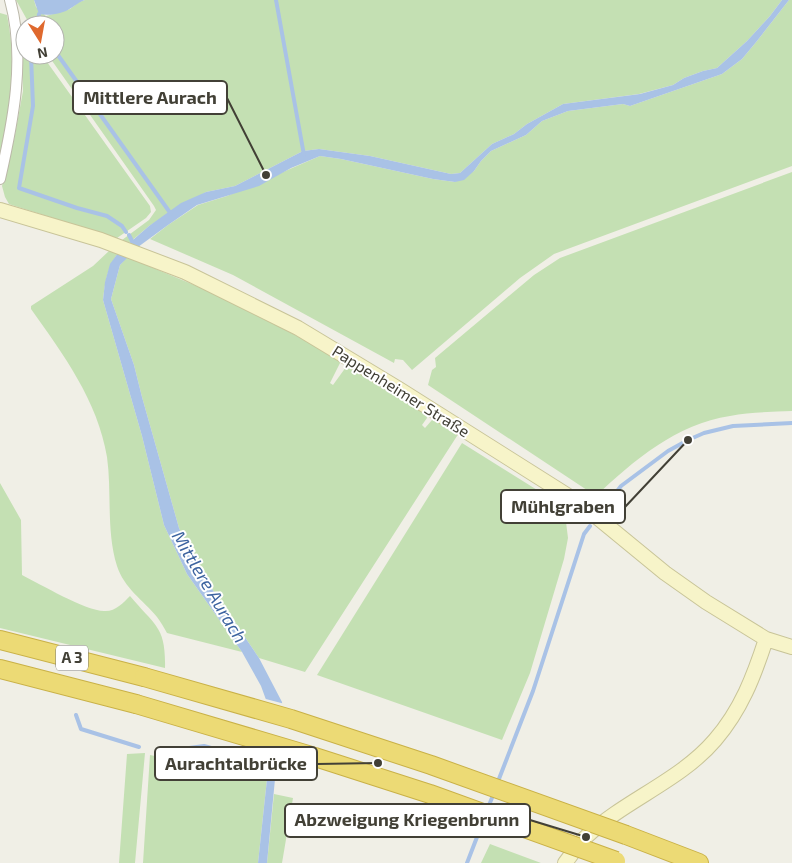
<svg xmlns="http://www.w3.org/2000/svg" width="792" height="863" font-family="'Exo 2',sans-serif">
<rect width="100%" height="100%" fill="#f0efe6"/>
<path fill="#c4e0b3" d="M16,0H34L36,7L46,16L70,9L79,2L85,0H782L770,16L747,41L717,68L703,71L684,78L673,85L639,94L563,104L527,124L514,134L492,144L460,173L451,174L370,156L319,149L303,151L235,186L206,192L149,226L129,243L122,240L149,220L156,210L154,206L48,55H55V25H30Z
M789,0H792V166L554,254L520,278L412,370L403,360L395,359L394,363L233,275L150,239L168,225L198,205L227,196L320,156L341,159L433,179L455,182L474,171L481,161L491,151L526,135L542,121L568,111L623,104L630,106L722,74L742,59L757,41Z
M0,13L7,15C17,66 11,103 0,153Z
M25,32V55H42L150,206L151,212L146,218L117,238L15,206L9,204L5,197L2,186L14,140L23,91L21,38L22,33Z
M792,172V411C772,412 750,412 730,416C677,424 634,460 596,496L428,385L432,370L436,367L435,358L534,275L560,258Z
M110,250L118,253C107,268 105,282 103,300L142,436L164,525L187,574L242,652L167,633C164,628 161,622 157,617C143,600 124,588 117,566C106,531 112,493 107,457C98,401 63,354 31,309V306L93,266Z
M127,257L230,300L338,358L340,363L330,383L333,385L346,367L353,366L426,413L427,418L422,425L425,428L432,420L438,419L457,432V436L305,672L259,658L195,564L179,528L142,397L134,365L111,299L120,265Z
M462,443L558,503L565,514L568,538L564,559L530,673L502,740L317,675Z
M0,483L21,520L22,575C40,584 86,611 104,611C115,612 123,603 130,596C155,626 166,626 165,668L0,628Z
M145,753L135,863H119L127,754Z
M150,755L267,779L258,863H143Z
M274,794L293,798L282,863H267Z
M490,844L541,863H481Z"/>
<path fill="#a9c2e6" d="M34,0H85C79,2 76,5 71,8C63,14 49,16 39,14Z
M782,0H789L757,41L742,59L722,74L630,106L623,104L568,111L542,121L526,135L491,151L481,161L474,171L464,180L455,182L433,179L341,159L320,156L291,168L259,186L197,205L168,225L138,247L120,265L111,299L134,365L142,397L179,528L195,564L259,658L282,702L286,761L275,779L267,863H258L267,779L277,757L273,719L261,686L242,652L187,574L164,525L142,436L103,300L105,282L110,264L118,253L149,226L181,203L206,192L235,186L303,151L319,149L370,156L451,174L460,173L492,144L514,134L527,124L563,104L640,94L673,85L684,78L703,71L717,68L747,41L770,16Z"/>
<path fill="#f0efe6" d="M262,698L285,704L288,739V762L274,758L270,719Z"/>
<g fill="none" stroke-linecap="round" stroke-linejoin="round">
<path stroke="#a9c2e6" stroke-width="4" d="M276,0L304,155
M38,25L39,14
M55,51L171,214
M31,55L33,106L19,188L77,208L107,216L122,226L126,232
M129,235L132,241
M604,508L621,486L668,451L688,440L704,433L733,426L792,423
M76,715L81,729L139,747
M160,752L204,746L277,766
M497,784L533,691L584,534L590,526
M487,810L494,793
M467,863L484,819"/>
<defs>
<path id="street" d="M0,179C13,122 26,58 10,0"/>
<path id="secondary" d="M0,210L101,240L185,272L298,328L399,389L581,504L665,573L706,602L766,639L792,647
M565,863C572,854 578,844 587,836C625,800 680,781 715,740C741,710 754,676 766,639"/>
<path id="highway" d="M0,640L144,677
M0,669L136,704
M626,835L699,863"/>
</defs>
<use href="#street" stroke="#bbb8a9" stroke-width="12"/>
<use href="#secondary" stroke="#c8c498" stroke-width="16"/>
<use href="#highway" stroke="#c9b147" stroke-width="20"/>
<use href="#street" stroke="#fff" stroke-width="10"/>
<use href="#secondary" stroke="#f7f4c9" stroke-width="14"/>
<use href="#highway" stroke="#ecda75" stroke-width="18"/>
<defs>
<path id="highway-bridge" d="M144,677L291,719L431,765L626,835
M136,704L315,757L430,794L616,861"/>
</defs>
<use href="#highway-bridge" stroke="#c9b147" stroke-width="20" stroke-linecap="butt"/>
<use href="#highway-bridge" stroke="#ecda75" stroke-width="18"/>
</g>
<g text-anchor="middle" stroke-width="4" stroke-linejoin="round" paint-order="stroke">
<rect fill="#fff" stroke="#7b7972" stroke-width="1" x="56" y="645.5" width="32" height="25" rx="4"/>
<g font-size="15" font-weight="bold" fill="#424036">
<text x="72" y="663">A 3</text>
</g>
<g font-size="16" fill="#424036" stroke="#fff">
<text transform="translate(401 391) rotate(32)" y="6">Pappenheimer Straße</text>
</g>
<g font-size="18" font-style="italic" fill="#3d64a0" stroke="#fff">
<text transform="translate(209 587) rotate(59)" y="6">Mittlere Aurach</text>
</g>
</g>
<path fill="none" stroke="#424036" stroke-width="2" d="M266 175L227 98M688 440L625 507M378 763L317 764M586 837L530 820"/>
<g fill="#424036" stroke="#fff" stroke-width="2">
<circle cx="266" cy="175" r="5"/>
<circle cx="688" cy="440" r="5"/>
<circle cx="378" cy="763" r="5"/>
<circle cx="586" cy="837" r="5"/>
</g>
<g fill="#fff" stroke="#424036" stroke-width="2">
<rect x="73" y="81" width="154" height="33" rx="5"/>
<rect x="501" y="490" width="124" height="33" rx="5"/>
<rect x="155" y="747" width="162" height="33" rx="5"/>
<rect x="285" y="804" width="245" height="33" rx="5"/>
</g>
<g font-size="18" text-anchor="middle" font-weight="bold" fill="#424036">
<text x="150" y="104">Mittlere Aurach</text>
<text x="563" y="513">Mühlgraben</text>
<text x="236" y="770">Aurachtalbrücke</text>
<text x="407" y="826">Abzweigung Kriegenbrunn</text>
</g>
<g transform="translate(40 40) rotate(169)"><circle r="24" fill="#ffffff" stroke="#b3b3af"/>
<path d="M0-4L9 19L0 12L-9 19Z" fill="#df692e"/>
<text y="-8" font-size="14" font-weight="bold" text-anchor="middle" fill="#424036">N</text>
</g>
</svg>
